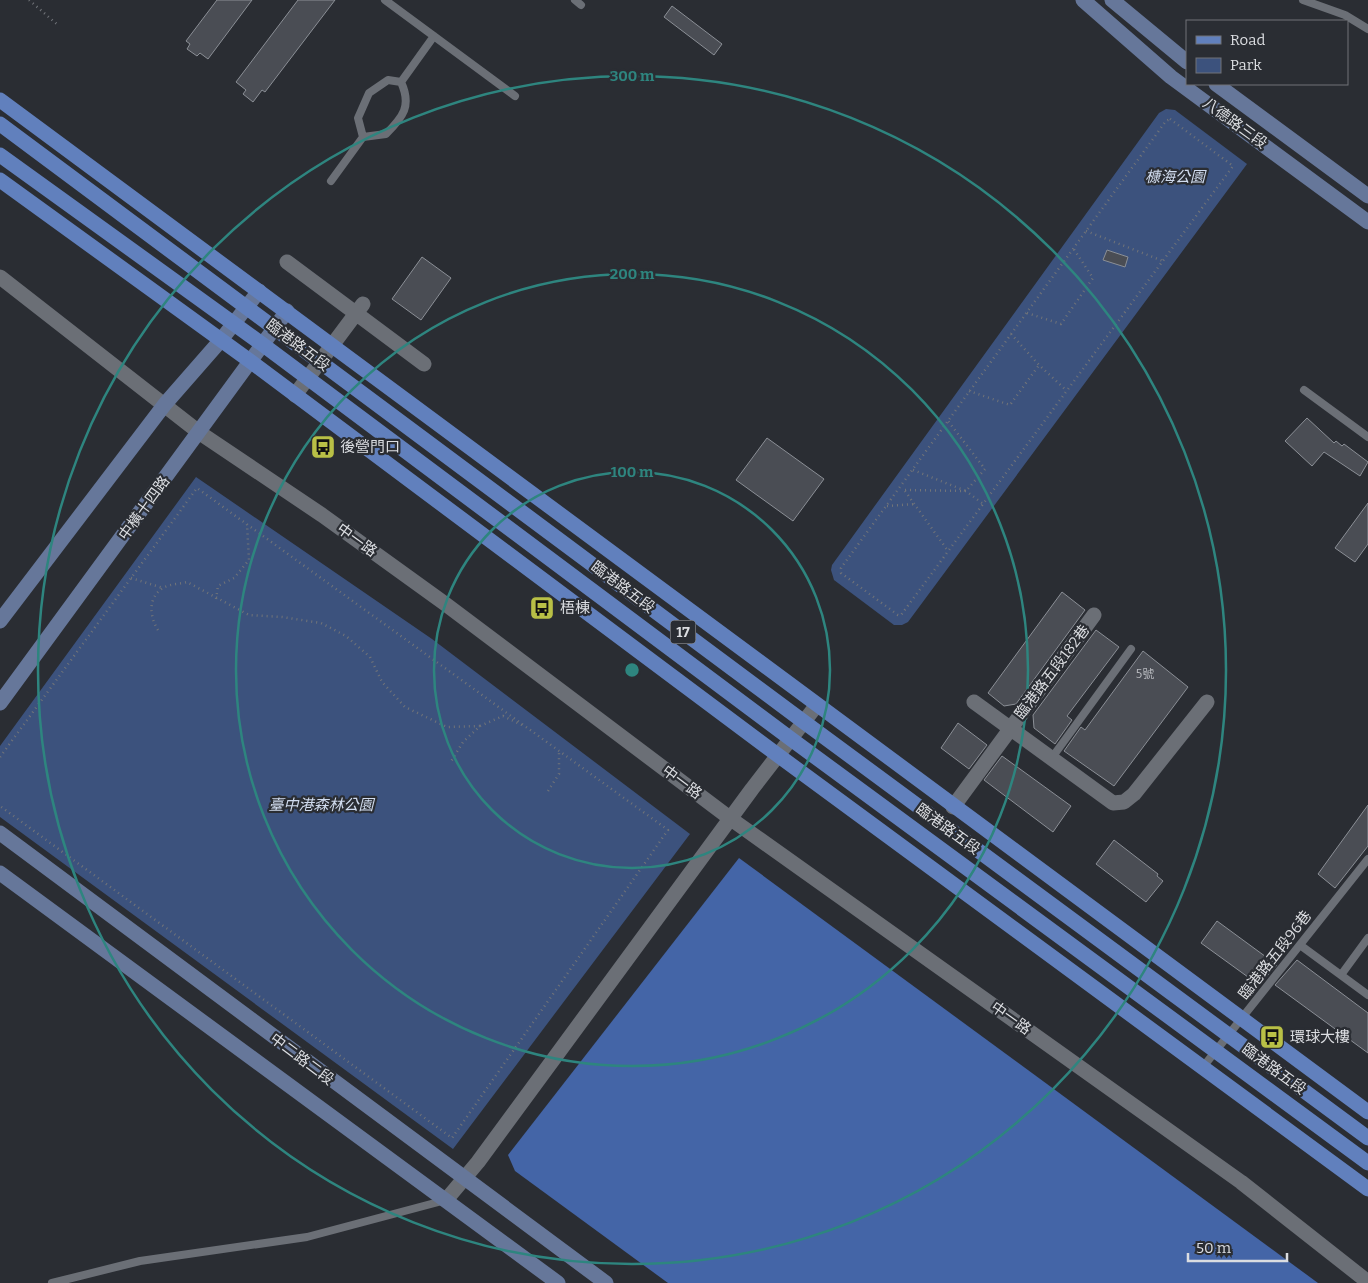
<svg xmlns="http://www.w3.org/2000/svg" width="1368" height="1283" font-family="Bitter,'Noto Sans TC',serif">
<rect width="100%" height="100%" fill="#2a2d33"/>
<path fill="#3c527d" d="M1166,109L1175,110L1247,164L908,622L902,625H894L834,580L831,570L832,565L1159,113Z
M196,477L432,639L690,834L453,1149L0,817V746Z"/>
<path fill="#4465a7" d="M739,858L1318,1283H668L515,1171L508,1155Z"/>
<path fill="#4a4d54" stroke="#8b8f96" d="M217,0H252L208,59L200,53L197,56L187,49L190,44L186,41Z
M298,0H335L265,92L262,90L253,102L243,94L246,90L236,82Z
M672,6L722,44L714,55L664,17Z
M1107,250L1128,257L1125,267L1103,260Z
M422,257L451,278L421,320L392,299Z
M1307,418L1334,443L1336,441L1342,446L1344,444L1368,462L1360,476L1324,452L1312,466L1285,441Z
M767,438L824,479L793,521L736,480Z
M1368,503V544L1355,562L1335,548Z
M1062,592L1085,610L1016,704L1004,706L988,693Z
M1096,630L1119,647L1067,716L1072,720L1055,744L1034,728L1033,715Z
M1143,651L1188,687L1114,786L1064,751L1081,727L1085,730Z
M958,723L987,745L969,769L941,748Z
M1002,756L1071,806L1053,832L984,780Z
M1368,805V846L1335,888L1318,874Z
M1114,840L1158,874L1157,876L1163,881L1146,902L1096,864Z
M1217,921L1277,965L1259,985L1201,943Z
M1297,960L1368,1013V1053L1275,985Z"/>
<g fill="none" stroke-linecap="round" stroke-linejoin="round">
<path stroke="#717479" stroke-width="2.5" stroke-dasharray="1 4" stroke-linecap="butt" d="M29,0L58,25
M1170,119L1233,166L901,615H898L841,573V568L1166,121Z
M1086,231L1163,261
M1027,313L1061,324L1093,278L1073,248
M1011,334L1039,365L1067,391
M969,391L1010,405L1039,365
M913,470L966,491L985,469L948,421
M905,490L966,491L982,503
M905,491L948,551
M887,506L915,504
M131,578L163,588
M216,599L218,586L234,578L249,560L247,524
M158,630C150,617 147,598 163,588C169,584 180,584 187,582L249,615L282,617L321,623L346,636L370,657L382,682L405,707L447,727L480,726L463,742L450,763
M480,726L503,716L522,725
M0,757L197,488L668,830L452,1138L0,806
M548,791L559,774V751"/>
<path stroke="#6b6f76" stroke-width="8" d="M385,0L515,96
M575,0L581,5
M1303,0L1345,15L1368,29
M401,82L434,36
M363,137L358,118L369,93L388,80L401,82
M331,181L363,137L386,134C403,117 412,106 401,82
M1304,390L1368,437
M1051,759L1131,649
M1300,945L1368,995
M1341,975L1368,938
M1203,1067L1368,859
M52,1283L140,1261L307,1237L446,1200"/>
<path stroke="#6b6f76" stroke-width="15" d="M287,262L424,364
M0,277L200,433L322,515L444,603L731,819L1241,1182L1368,1282
M295,395L363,304
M974,702L1113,803L1124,802L1134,794L1207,702
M953,807L1094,615
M446,1200L478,1162L752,789L816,706"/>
<path stroke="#66779a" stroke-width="15" d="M1083,0L1171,77L1368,222
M1112,0L1187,62
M1216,84L1368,196
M0,621L165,404L221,340L259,291
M0,703L287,311
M0,833L606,1283
M0,873L558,1283"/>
<path stroke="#6180bd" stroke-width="15" d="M0,100L1368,1112
M0,124L804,722L1368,1138
M0,155L262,344L791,739L1368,1163
M0,180L250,361L779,756L1368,1189"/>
</g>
<g fill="none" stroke="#2e857f" stroke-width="2.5">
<circle cx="632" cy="670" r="198"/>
<circle cx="632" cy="670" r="396"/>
<circle cx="632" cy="670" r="594"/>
</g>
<defs>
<symbol id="bus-square" viewBox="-11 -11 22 22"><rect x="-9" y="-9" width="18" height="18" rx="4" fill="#b9c046" stroke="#2a2d33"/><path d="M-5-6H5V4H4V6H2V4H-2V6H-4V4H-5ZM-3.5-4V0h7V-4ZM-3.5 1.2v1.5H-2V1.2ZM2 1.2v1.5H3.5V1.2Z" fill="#111"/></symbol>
</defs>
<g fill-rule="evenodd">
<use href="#bus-square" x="309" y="433" width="28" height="28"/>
<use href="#bus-square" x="528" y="594" width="28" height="28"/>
<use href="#bus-square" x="1258" y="1023" width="28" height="28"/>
</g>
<g text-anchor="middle" stroke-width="4.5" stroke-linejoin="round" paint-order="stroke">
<g font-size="12" fill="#b7b9be">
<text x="1145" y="678">5號</text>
</g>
<rect fill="#2a2d33" stroke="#a6a8ad" stroke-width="1" x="670.5" y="620.5" width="25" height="23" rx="4"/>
<g font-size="14" font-weight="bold" fill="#dbdde1">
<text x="683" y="637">17</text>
</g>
<g font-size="15" fill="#dbdde1" stroke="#2a2d33">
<text transform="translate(1235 123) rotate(36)" y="5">八德路三段</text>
<text transform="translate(298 345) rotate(37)" y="5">臨港路五段</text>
<text transform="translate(144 508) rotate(-54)" y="5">中橫十四路</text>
<text transform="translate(357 540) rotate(36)" y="5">中一路</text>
<text transform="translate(623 587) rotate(37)" y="5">臨港路五段</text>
<text transform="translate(1052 672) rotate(-53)" y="5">臨港路五段182巷</text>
<text transform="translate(682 782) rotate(37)" y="5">中一路</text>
<text transform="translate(948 829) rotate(36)" y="5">臨港路五段</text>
<text transform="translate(1275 955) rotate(-52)" y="5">臨港路五段96巷</text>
<text transform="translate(1011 1018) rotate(35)" y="5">中一路</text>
<text transform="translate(302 1059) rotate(37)" y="5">中二路二段</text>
<text transform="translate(1274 1069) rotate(36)" y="5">臨港路五段</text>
</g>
<g font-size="15" font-style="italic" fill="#d1dcef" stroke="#2a2d33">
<text x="1175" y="182">槺海公園</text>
<text x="321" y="810">臺中港森林公園</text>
</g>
<g font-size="15" fill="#dbdde1" stroke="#2a2d33" text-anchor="start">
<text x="340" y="452">後營門口</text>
<text x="560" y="613">梧棟</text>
<text x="1290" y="1042">環球大樓</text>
</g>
</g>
<circle cx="632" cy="670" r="8" fill="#2e857f" stroke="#2a2d33" stroke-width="2.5"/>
<g font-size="15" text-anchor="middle" font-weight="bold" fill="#2e857f" stroke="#2a2d33" stroke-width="4.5" stroke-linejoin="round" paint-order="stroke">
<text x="632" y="81">300 m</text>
<text x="632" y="279">200 m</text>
<text x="632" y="477">100 m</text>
</g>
<rect x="1186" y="20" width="162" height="65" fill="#2a2d33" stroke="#717379"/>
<rect x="1196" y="36" width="25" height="8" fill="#6180bd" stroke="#717379"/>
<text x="1230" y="45" font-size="15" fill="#dbdde1">Road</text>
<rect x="1196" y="58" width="25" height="15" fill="#3c527d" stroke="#717379"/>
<text x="1230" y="70" font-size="15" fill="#dbdde1">Park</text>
<path d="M1188 1253v8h99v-8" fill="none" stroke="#dbdde1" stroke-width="2.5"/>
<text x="1196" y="1253" font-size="15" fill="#dbdde1" stroke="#2a2d33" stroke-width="4" paint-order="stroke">50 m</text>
</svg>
